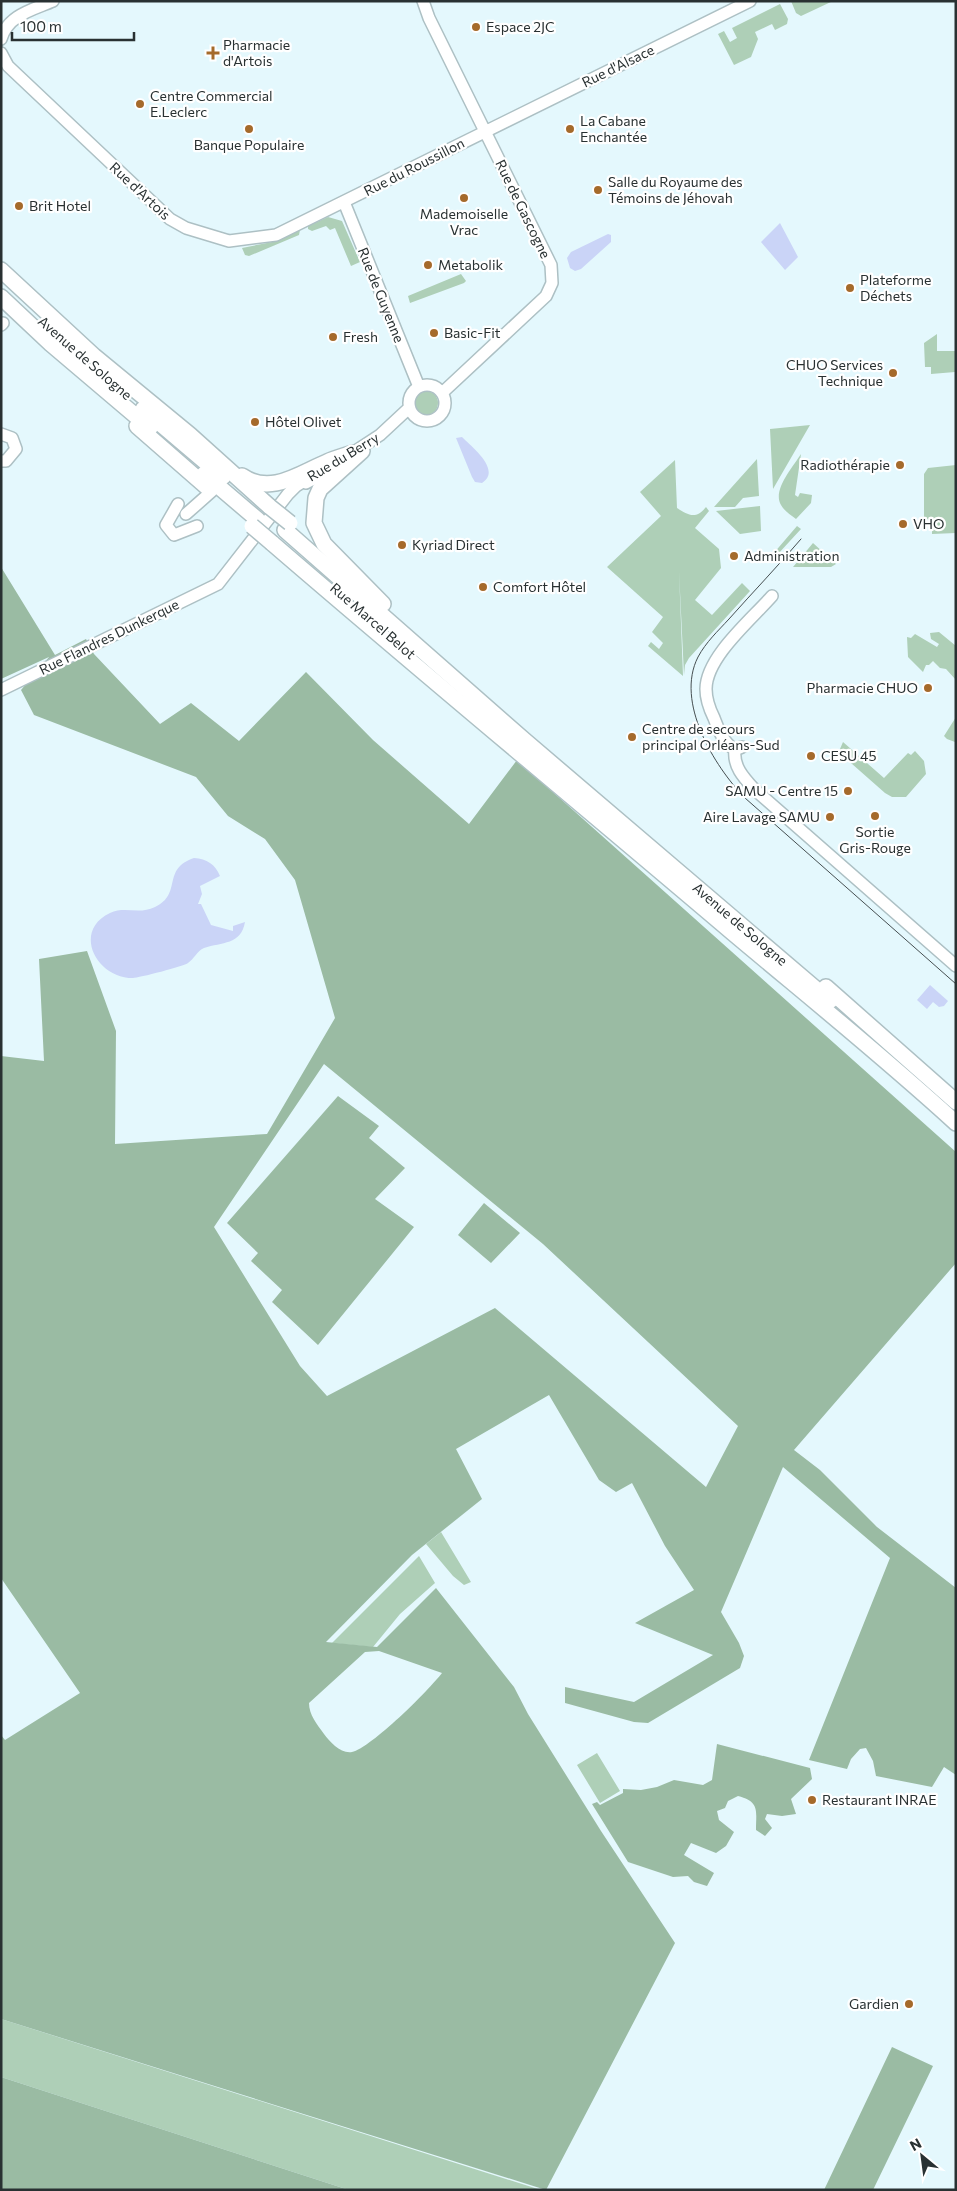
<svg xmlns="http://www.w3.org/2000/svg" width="957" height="2191" font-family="Commissioner,sans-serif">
<rect width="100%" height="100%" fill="#e4f8fd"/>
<path fill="#aecfb7" d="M791,1H833L801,16L796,13Z
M780,4L788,19L787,24L775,30L772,24L755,32L758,39L751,57L734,65L718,34L724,31L730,42L737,38L732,28Z
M328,217L342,221L360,262L351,266L335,228L330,230L326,226L312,231L308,229V226Z
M300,230L299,235L249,256L245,255L242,248L277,241Z
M461,274L466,281L464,283L410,303L408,296Z
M937,334V351H956V377L955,372L931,374V367H925L924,343Z
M414 403a12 12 0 1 1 24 0a12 12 0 1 1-24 0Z
M810,425L773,489L770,429Z
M801,454L795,495L798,497L800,493L812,495L811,503L796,519C791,515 784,511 781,505C772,490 793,467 801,454Z
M757,459L759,496L743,498L735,507H714Z
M675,460L677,508C688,515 696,520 706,507L709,511L695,528L719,549L721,568L695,600L712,615L742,583L750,591L689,658L685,665L684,675L679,571L683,676L648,646L651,642L659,649L663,643L652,632L663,617L607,567L661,516L640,492Z
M956,465V533L932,534V522L924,517V474L928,468Z
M760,506L761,531L740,534L716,511Z
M797,526L801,529L778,554H773Z
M813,543L836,564L831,567H793Z
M939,632L956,646V680L946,669L940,668L933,661L929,665H926L923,672L908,657L907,637L911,638L915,634L937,647L939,644L931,639L930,633Z
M956,717V741L955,742L947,739L944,736Z
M843,742L884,778L908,753L911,755L915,751L924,761L926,774L906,797H892L885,793L843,756L840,749Z
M441,1532L471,1582L464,1585L453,1576L426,1544Z
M419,1556L435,1583L400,1614L373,1647L332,1643Z
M597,1753L620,1791L600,1803L577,1765Z
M1,2019L541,2190H349L1,2077Z"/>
<path fill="#9abba3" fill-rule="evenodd" d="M1,567L55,655L86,639L94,654L160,724L191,703L239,741L306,672L373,740L469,824L517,760L956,1152V1263L794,1450L820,1470L877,1527L956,1588V1775L944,1767L932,1787L876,1776L873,1761L866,1748L860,1749L851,1759L847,1769L809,1760L890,1558L783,1467L721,1612L739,1643L744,1656L740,1668L648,1723L634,1722L565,1703V1687L634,1702L713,1655L635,1623L694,1590L665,1546L632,1483L616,1492L599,1480L549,1395L456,1449L482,1499L412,1555L326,1642L377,1647L436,1588L514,1687L528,1714L601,1831L675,1943L546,2190L1,2019V1735L5,1740L80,1693L1,1578V1056L44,1061L39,959L87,951L116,1031L115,1144L267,1134L335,1018L295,880L265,839L228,816L196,777L34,715L21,690L49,657L1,679ZM324,1064L543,1244L738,1426L706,1487L495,1308L327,1396L300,1366L214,1227ZM379,1651L442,1673C429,1690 371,1748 352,1752C341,1754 330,1742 324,1734C317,1724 309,1715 309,1703L365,1652Z
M338,1096L379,1126L369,1138L405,1168L375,1199L414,1227L318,1345L272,1302L282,1290L251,1261L258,1253L227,1223Z
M484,1203L520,1233L491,1263L458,1235Z
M717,1744L810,1768L812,1779L791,1799L796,1814L782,1816L767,1814L765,1819L772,1828L765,1836L756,1830C756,1810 760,1802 738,1796L728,1801L725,1808L717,1811L719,1820L734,1832L726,1846L716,1853L691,1843L684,1855L714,1873L707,1886L694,1882L688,1876L673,1877L628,1862L592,1804L597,1802L600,1805L623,1793V1789L641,1790L657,1787L674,1780L703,1785L712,1780Z
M892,2047L933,2066L873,2190H824Z
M1,2077L349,2190H1Z"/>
<path fill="#cad4f7" d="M780,223L798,257L785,270L761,242Z
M608,234L611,235V242L581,269L575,271L570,268L567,258L571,252Z
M462,437C472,447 502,470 482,483L475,482L472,477L456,438Z
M194,858C207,859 215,864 220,876L200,886L202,894L198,904H201L211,925L233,931V926L245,922C241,945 222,942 204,948C197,951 194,959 188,963C185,966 138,978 133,978C96,978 72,931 110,913C125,906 139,915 155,907C183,894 161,869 194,858Z
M930,985L948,1001L944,1006L939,1007L933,1002L927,1009L917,1000Z"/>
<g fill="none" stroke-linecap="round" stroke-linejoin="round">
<defs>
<path id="minor" d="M423,1L429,18L551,265L552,283L546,296L442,393
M1,39C8,15 32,10 53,1
M1,53L8,66L170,219L186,228L229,241L276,235L750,1
M344,202L419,387
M1,325L3,323
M409 403a18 18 0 1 1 36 0a18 18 0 1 1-36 0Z
M1,434L12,438L16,449L6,461H1
M354,452L380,435L409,408
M306,483L343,463
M178,504L166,525L174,535L197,526
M186,514L212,491
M1,690L218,584L288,494L296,486L312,476
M742,747L735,750C733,766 743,777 754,789L956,966
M735,750C723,742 719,731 714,718C710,710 706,698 706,689C706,657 752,619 772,596"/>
<g id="major">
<path d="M1,270L94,356L190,435L270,507"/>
<path d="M1,297L51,344L150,428"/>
<path d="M143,409L223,477"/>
<path d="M137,426L208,488"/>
<path d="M362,451L320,489L316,498L314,523L324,544L383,604"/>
<path d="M204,474L258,520"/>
<path d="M242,476C271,496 300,473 327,462C335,458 344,456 353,453"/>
<path id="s1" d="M285,530L524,740L830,1001"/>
<path d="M272,543C425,675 580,803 733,933C808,996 884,1057 956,1123"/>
<path d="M826,987L956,1102"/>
</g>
</defs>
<use href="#minor" stroke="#adc0c4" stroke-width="14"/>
<use href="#major" stroke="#adc0c4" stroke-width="18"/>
<use href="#minor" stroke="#fff" stroke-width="11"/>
<use href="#major" stroke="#fff" stroke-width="15"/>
<path stroke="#464f51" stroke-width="1" d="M801,539C778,566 753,592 729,619C718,631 706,642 698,657C675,702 714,766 745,798L956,984"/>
<defs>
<path id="major-bridge" d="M270,507L290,523
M252,526L272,543"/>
</defs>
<use href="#major-bridge" stroke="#adc0c4" stroke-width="18" stroke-linecap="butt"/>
<use href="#major-bridge" stroke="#fff" stroke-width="15"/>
</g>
<g fill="#a56a2b" stroke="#fff" stroke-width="2">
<circle cx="476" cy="27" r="5"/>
<path d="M210.5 45.5h5v5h5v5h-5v5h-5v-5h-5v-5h5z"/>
<circle cx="140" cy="104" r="5"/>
<circle cx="249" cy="129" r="5"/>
<circle cx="570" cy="129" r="5"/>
<circle cx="598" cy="190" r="5"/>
<circle cx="464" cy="198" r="5"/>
<circle cx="19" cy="206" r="5"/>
<circle cx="428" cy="265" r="5"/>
<circle cx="850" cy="288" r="5"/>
<circle cx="434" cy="333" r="5"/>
<circle cx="333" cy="337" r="5"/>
<circle cx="893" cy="373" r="5"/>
<circle cx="255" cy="422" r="5"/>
<circle cx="900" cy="465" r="5"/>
<circle cx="903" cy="524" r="5"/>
<circle cx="402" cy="545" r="5"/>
<circle cx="734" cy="556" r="5"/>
<circle cx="483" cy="587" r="5"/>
<circle cx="928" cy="688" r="5"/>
<circle cx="632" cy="737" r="5"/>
<circle cx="811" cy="756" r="5"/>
<circle cx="848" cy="791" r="5"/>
<circle cx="875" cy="816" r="5"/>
<circle cx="830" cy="817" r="5"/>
<circle cx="812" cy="1800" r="5"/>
<circle cx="909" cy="2004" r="5"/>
</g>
<g text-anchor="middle" stroke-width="4.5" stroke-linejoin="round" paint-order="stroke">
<g font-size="14" fill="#293132" stroke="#fff" text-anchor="start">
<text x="486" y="32">Espace 2JC</text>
<text x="223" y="50">Pharmacie<tspan x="223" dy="16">d'Artois</tspan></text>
<text x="150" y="101">Centre Commercial<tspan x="150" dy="16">E.Leclerc</tspan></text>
<text x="580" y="126">La Cabane<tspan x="580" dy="16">Enchantée</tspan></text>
<text x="249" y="150" text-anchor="middle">Banque Populaire</text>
<text x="608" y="187">Salle du Royaume des<tspan x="608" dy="16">Témoins de Jéhovah</tspan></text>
<text x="29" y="211">Brit Hotel</text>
<text x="464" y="219" text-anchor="middle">Mademoiselle<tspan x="464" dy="16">Vrac</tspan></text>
<text x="438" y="270">Metabolik</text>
<text x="860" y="285">Plateforme<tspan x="860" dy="16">Déchets</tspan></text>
<text x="444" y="338">Basic-Fit</text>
<text x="343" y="342">Fresh</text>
<text x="883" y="370" text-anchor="end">CHUO Services<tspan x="883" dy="16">Technique</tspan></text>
<text x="265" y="427">Hôtel Olivet</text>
<text x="890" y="470" text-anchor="end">Radiothérapie</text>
<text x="913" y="529">VHO</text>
<text x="412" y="550">Kyriad Direct</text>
<text x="744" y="561">Administration</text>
<text x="493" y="592">Comfort Hôtel</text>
<text x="918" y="693" text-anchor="end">Pharmacie CHUO</text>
<text x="642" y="734">Centre de secours<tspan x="642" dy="16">principal Orléans-Sud</tspan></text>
<text x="821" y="761">CESU 45</text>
<text x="838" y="796" text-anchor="end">SAMU - Centre 15</text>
<text x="820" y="822" text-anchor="end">Aire Lavage SAMU</text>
<text x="875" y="837" text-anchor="middle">Sortie<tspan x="875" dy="16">Gris-Rouge</tspan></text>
<text x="822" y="1805">Restaurant INRAE</text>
<text x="899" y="2009" text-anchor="end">Gardien</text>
</g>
<g font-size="14" fill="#293132" stroke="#fff">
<text transform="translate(618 66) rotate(-26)" y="5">Rue d'Alsace</text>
<text transform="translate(414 167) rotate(-27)" y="5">Rue du Roussillon</text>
<text transform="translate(140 191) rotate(43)" y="5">Rue d'Artois</text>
<text transform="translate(523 209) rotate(64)" y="5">Rue de Gascogne</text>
<text transform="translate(381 295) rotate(68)" y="5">Rue de Guyenne</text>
<text transform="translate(85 358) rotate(41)" y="5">Avenue de Sologne</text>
<text transform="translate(343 457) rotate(-31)" y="5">Rue du Berry</text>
<text transform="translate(373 621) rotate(41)" y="5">Rue Marcel Belot</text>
<text transform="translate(109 637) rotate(-26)" y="5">Rue Flandres Dunkerque</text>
<text dy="5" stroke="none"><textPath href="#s1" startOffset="602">Avenue de Sologne</textPath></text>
</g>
</g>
<rect width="957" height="2191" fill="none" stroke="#293132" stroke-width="5"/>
<g transform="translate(922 2156) rotate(331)" stroke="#ffffff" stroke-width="4" paint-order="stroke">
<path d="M0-4L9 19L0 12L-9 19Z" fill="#293132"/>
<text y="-8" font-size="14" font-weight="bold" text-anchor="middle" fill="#293132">N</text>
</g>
<path d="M12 32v8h122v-8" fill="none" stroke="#293132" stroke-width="2.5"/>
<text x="20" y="32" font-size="15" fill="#293132" stroke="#ffffff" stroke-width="4" paint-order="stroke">100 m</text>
</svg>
